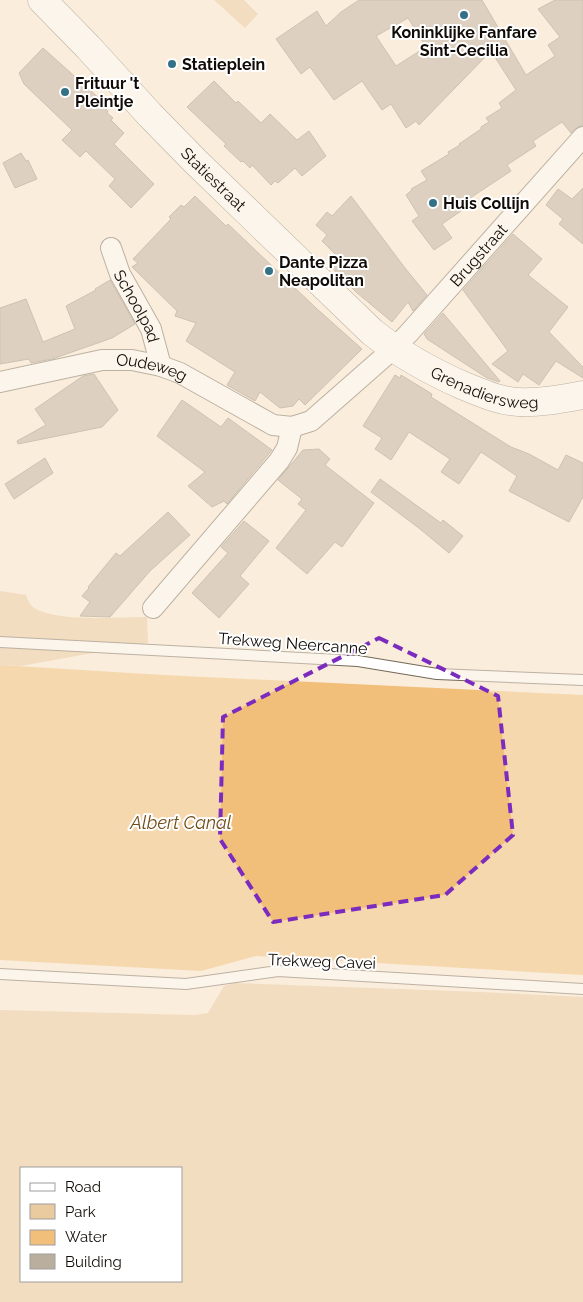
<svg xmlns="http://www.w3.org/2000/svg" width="583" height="1302" font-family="Raleway,sans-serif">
<rect width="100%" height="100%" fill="#faeddc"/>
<path fill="#eaca9f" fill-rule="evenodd" d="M214,0H244L258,14L245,28Z
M0,591L26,595C27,598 29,603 31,605C47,623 123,617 147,617L148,643L21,666L0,665Z
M235,983L482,992L583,997V1302H0V1010L194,1015L208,1013L224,986ZM21,1168H181V1281H21Z"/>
<path fill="#f1bf79" d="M0,665L164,675L583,695V975L256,956L201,971L0,960Z"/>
<path fill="#baae9e" stroke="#988c7c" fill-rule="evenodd" d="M359,0H482L526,75L555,56L548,45L560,37L538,9L555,0H583V125L579,126L571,133L562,122L533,141L536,146L507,165L511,171L458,206L461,211L442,224L452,238L434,250L412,221L419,216L406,195L412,190L411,189L427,180L421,171L449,154L448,152L460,145L459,144L481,129V127L489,122L486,118L502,108L499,103L516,90L491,51L419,125L416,121L406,128L391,104L382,110L362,81L334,100L310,67L301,74L276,39L317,11L326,26L341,12ZM408,18L426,47L396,66L376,36Z
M43,48L100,99L98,101L108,111L107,113L113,118L111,120L124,133L114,144L154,184L131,208L109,186L115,179L86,151L80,157L62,140L72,130L24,84L19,73Z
M214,81L236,103L238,101L261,123L270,114L297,140L309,131L326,156L302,176L295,168L278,183L275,181L271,185L252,165L250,168L243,161L241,162L224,146L226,144L187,107Z
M21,153L26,161L28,160L37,179L15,188L3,163Z
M583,188V244L559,224L563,219L546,205L558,189L572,199Z
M195,196L226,226L228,224L316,308L362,349L305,405L299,399L293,406L280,408L260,392L255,401L227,385L235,372L186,341L196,323L175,316L177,311L132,267L138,263L133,259L171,219L169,217L181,205L184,207Z
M351,196L405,268L427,295L413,311L408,302L392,322L356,292L331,267L338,257L322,241L327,235L316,225L327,212L332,216Z
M513,234L542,259L528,275L568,307L549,332L583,367V378L556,361L539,385L523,374L518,382L492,364L508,351L463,290Z
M110,280L135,324L112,338L52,359L31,363L29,359L0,364V308L26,299L43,342L75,329L66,306L96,290L95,289Z
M443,313L500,381L499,382L487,378L427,339L424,334Z
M94,374L118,410L102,427L18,444L17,441L46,425L35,409L83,376Z
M395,375L400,378L401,375L432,394L431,397L511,447L529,454L558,470L566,455L583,463V497L569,522L509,491L517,476L481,452L459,484L441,472L450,459L409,432L391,460L375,449L382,438L363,426Z
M182,400L221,427L228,418L272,450L227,504L224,501L212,507L188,486L205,472L157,436Z
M319,449L330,459L325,465L374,503L342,547L335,542L307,574L276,548L306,510L298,504L302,499L278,480L303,450Z
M45,458L53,473L14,499L5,484Z
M380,479L441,523L443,520L463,536L449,553L420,529L371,492Z
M168,512L190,535L150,571L110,617L80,616L90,602L82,596L89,588L88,587L116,553L120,556Z
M244,521L269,541L240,576L249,584L219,618L192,593L228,553L221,547Z"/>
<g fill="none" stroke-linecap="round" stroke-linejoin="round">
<defs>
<path id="lane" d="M0,642L358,661L437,674L583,680
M0,974L186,984L278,971L583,989"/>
<g id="street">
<path id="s1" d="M111,248L120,274L151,329L161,366"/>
<path id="s2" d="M0,382L102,360H132L161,366L180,373L273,425L292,427L311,421L393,349L408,334L583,137"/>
<path d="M153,608L279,461L287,448L292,427"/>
</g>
<g id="secondary">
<path id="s3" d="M42,0L88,47L150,115L195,161L372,332C401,355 430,371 464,386C482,393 499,401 518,402C541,403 561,399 583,395"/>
</g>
</defs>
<use href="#lane" stroke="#736859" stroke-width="12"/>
<use href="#street" stroke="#736859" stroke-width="22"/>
<use href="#secondary" stroke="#736859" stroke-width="29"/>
<use href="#lane" stroke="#fff" stroke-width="10"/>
<use href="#street" stroke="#fff" stroke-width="20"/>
<use href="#secondary" stroke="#fff" stroke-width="28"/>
</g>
<path d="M0 0H583V1302H0ZM379,638L498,696L513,835L445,895L273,922L220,839L223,717Z" fill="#faeddc" fill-opacity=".55" fill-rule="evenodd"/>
<path fill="none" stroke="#7b2cbf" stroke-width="4" stroke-dasharray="10 6" stroke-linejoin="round" d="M379,638L498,696L513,835L445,895L273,922L220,839L223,717Z"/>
<g fill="#347187" stroke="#fff" stroke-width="2">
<circle cx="464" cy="15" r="5"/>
<circle cx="172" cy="64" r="5"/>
<circle cx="65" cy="92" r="5"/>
<circle cx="433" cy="203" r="5"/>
<circle cx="269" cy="271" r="5"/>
</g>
<g text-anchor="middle" stroke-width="4" stroke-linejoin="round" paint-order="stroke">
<g font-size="16" font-weight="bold" fill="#110c07" stroke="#fff" text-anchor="start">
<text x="464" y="38" text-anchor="middle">Koninklijke Fanfare<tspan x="464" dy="18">Sint-Cecilia</tspan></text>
<text x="182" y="70">Statieplein</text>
<text x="75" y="89">Frituur 't<tspan x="75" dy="18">Pleintje</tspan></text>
<text x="443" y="209">Huis Collijn</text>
<text x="279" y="268">Dante Pizza<tspan x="279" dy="18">Neapolitan</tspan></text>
</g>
<g font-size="16" fill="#110c07" stroke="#fff">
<text dy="6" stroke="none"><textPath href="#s3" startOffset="248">Statiestraat</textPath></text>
<text dy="6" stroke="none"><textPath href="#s2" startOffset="566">Brugstraat</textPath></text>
<text dy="6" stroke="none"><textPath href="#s1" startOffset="64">Schoolpad</textPath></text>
<text dy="6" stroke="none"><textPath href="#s2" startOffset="155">Oudeweg</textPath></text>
<text dy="6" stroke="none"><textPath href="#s3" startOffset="596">Grenadiersweg</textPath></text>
<text transform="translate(293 643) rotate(4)" y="6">Trekweg Neercanne</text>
<text transform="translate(322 961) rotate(2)" y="6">Trekweg Cavei</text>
</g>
<g font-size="18" font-style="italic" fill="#704f1b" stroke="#fff">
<text x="181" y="829">Albert Canal</text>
</g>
</g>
<rect x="20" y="1167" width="162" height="115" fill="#ffffff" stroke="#a09e9c"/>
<rect x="30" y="1183" width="25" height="8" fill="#ffffff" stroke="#a09e9c"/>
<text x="65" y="1192" font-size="15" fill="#110c07">Road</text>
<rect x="30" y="1204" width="25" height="15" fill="#eaca9f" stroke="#a09e9c"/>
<text x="65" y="1217" font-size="15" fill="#110c07">Park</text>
<rect x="30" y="1230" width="25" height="15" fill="#f1bf79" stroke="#a09e9c"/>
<text x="65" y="1242" font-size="15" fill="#110c07">Water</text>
<rect x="30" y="1254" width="25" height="15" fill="#baae9e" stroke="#a09e9c"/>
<text x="65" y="1267" font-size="15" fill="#110c07">Building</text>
</svg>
